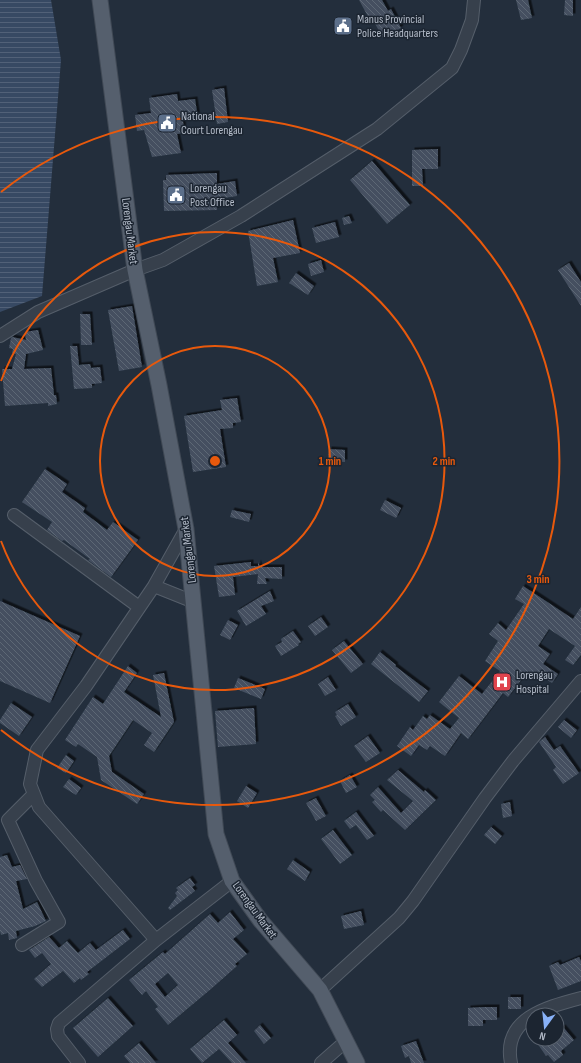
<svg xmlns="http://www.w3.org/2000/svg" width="581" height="1063" font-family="'Sofia Sans Condensed',sans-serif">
<defs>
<pattern id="water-rules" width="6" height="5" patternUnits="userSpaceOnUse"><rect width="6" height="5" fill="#374963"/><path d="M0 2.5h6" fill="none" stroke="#526178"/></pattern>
<pattern id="building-back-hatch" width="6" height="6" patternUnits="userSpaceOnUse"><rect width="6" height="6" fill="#445060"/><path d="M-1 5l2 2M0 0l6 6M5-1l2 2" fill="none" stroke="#5d6775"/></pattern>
<filter id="shadow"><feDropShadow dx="2.5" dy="-2.5" stdDeviation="0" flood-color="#0009"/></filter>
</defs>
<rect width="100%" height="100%" fill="#232e3c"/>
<path fill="url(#water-rules)" d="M0,0H51L61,60L42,296L0,312Z"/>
<path fill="url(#building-back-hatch)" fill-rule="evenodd" filter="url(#shadow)" d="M359,0H382L388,11L391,9L401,28L383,38L373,20L371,22Z
M516,0H528L532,18L521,20Z
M565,0H573V16L564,15Z
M224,88L228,122L217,124L212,90Z
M177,94L178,101L195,99L198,119L183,121L184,133L177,134L181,153L152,157L144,130L137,131L135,115L151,113L149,98Z
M438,149V169H422L423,186H412V150Z
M372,161L410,205L387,224L350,180Z
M217,173V184L235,181L237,196L217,199V210L164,211L163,180H166V175Z
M349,216L352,223L344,225L342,218Z
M293,220L300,253L273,258L278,282L257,286L248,231Z
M335,222L339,237L316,243L312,228Z
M321,260L324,272L311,276L308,264Z
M569,263L581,282V306L558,270Z
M296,273L314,286L308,295L289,283Z
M132,306L142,367L119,371L108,310Z
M80,314H90L92,345H81Z
M38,330L43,350L26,354L24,369L51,368L54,395H56L57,404L48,406V403L5,406L2,369H12L16,354L12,353L13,349L9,348L11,338L12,337L26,340L25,332Z
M70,346H77L79,365L90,364L91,368L100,367L102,383L92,384V388L74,389Z
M237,398L241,422L233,423V428L220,429L226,467L193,472L184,416L222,410L220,400Z
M329,449L345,450V462L328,461Z
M45,469L67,484L62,492L85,508L83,512L107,530L113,522L138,540L111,577L88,560L90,559L64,540L62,541L47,530L52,522L22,502Z
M385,500L401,508L396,518L380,510Z
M232,510L251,514L249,522L230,517Z
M251,562V566H258V562L260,567H282V579L265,578L267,584H257L258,574L233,577L235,595L219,597L214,566Z
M523,586L573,619L581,607V655L573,665L565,660L575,646L549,629L538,646L550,654L543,664L558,674L552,683L537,673L532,680L525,675L508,697L503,693L468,739L461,733L445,756L430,746L427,750L419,745L411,756L397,746L410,727L413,730L423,716L427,719L430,715L450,729L459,718L439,702L459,676L482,694L500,671L485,661L498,641L489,634L498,623L506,630L524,604L515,599Z
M270,591L274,601L261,606L266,614L246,626L237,611Z
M0,601L80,636L50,703L0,681Z
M321,617L328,627L315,636L308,626Z
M228,620L238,625L230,640L220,635Z
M293,631L301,642L298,644L299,645L281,656L275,646L282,642L281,639Z
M344,641L363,664L351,673L332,650Z
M380,652L396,665L395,666L428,691L419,702L371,664Z
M128,666L137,673L124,692L161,717L153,675L164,673L174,722L154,752L144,745L152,733L133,720L109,756L112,772L144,794L137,804L101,780L97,757L78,744L76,747L65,740L93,697L103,704Z
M328,677L336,690L325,696L318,684Z
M238,678L265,689L261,699L234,688Z
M11,703L32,717L19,736L0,723V720Z
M348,704L356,717L341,726L335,716L337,715L335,712Z
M254,708L256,744L218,747L215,711Z
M564,720L577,730L571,738L558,727Z
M368,736L380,753L366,762L354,746Z
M545,737L554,750L560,746L579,773L563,784L553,770L556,767L539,742Z
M66,755L74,761L66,773L57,768Z
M398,770L424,792L425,790L436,800L405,830L383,810L381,812L372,802L375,800L370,795L378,787L401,813L413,801L387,780Z
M350,775L357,787L346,793L340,781Z
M69,779L81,788L76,795L63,787Z
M246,786L257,793L248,808L237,801Z
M316,798L326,816L316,821L306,803Z
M510,802L512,816L503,818L501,804Z
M356,812L374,836L367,840L356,825L350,829L344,821Z
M491,827L502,836L495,844L484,835Z
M333,830L352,855L340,864L321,839Z
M7,855L12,867L20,865L27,879L16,881L23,909L37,902L46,921L35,926L16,931L17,938L9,940L8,933L1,935L0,931V857Z
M293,860L310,872L305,881L287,869Z
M190,878L195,885L192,887L195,891L170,910L168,908L177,896L175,893L178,890L176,888Z
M361,911L364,925L344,929L341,916Z
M230,912L244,930L233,939L247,954L235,964L237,966L211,989L168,1025L155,1009L158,1007L146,991L142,995L129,980L163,952L165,954L210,914L218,923ZM168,973L178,985L165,997L155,984Z
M123,930L130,939L87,972L89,974L81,980L80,978L74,983L63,971L42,987L34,979L51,964L42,953L35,958L29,950L49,937L59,948L67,941L78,953L90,943L96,950Z
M579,957L581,961V981L558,990L549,966L558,962L560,965Z
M508,997H521V1009H508Z
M108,998L133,1026L98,1057L73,1028Z
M484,1007H497V1020H483V1026H468V1008Z
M224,1020L237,1035L228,1043L246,1063H232L219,1049L202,1063L190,1049Z
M260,1025L271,1038L264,1044L254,1031Z
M563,1027L574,1040L561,1051L563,1055L554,1062L548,1055L546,1056L537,1043L542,1039H557V1031Z
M416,1041L424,1063H411L409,1056L405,1058L401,1046Z
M139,1043L156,1063H130L124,1056Z"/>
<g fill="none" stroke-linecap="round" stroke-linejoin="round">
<defs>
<path id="minor" d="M0,336L38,312L135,270L163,260L241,216L377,129L452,68L461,50L472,20L474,0
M14,515L139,607
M154,586L194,602
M156,940L39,807L30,784L37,750L86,686L154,586L186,529
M22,945L59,922L36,881L8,820L34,794
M320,990L399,918L413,901L485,798L513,761L581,681
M79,1063L58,1036L57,1029L59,1023L156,940L232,881
M321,1063L346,1041
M511,1063C502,1018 547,1007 581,998"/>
<path id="major" d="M100,0L135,270L159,385L186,529L216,834L232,881L260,920L320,990L357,1063"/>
</defs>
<use href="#minor" stroke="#555e6a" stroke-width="14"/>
<use href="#major" stroke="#404955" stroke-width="17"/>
<use href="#minor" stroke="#37404c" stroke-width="12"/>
<use href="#major" stroke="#555f6d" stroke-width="15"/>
</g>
<g fill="none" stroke="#e8590c" stroke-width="2">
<circle cx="215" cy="461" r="115"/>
<path d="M1 381A229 229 0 1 1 1 541"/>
<path d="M1 192A344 344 0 1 1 1 730"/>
</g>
<defs>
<symbol id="civic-square" viewBox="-11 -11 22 22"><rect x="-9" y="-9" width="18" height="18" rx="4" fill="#5c6f8a" stroke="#1c2531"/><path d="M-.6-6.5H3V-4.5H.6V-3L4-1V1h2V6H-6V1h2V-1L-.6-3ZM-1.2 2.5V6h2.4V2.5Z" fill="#fff"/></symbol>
<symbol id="hospital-square" viewBox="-11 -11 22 22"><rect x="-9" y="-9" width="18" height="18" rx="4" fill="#e0444e" stroke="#1c2531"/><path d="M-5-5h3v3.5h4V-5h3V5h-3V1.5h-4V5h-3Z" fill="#fff"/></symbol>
</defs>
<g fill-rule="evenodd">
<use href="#civic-square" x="332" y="15" width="22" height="22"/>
<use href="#civic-square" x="156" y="112" width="22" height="22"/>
<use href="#civic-square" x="165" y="184" width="22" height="22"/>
<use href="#hospital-square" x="491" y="671" width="22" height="22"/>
</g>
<g text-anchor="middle" stroke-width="3" stroke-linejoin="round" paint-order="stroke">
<g font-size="12" fill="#b3bbc8" stroke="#1c2531" text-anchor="start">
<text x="357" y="23">Manus Provincial<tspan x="357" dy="14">Police Headquarters</tspan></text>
<text x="181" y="120">National<tspan x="181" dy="14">Court Lorengau</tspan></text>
<text x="190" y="192">Lorengau<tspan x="190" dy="14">Post Office</tspan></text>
<text x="516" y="679">Lorengau<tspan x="516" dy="14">Hospital</tspan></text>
</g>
<g font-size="12" fill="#b3bbc8" stroke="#1c2531">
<text transform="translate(130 231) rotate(83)" y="4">Lorengau Market</text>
<text transform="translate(188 550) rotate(-97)" y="4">Lorengau Market</text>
<text transform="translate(255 910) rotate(54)" y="4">Lorengau Market</text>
</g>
</g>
<circle cx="215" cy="461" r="6" fill="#e8590c" stroke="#1c2531" stroke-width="2"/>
<g font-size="12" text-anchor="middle" font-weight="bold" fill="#e8590c" stroke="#1c2531" stroke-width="3" stroke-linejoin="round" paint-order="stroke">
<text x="330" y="465">1 min</text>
<text x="444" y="465">2 min</text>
<text x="538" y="583">3 min</text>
</g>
<g transform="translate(545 1027) rotate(195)"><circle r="19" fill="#1c2531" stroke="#58616d"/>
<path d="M0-3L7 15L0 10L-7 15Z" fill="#88b1f7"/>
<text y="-6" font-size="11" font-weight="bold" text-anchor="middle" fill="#b3bbc8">N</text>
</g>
</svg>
